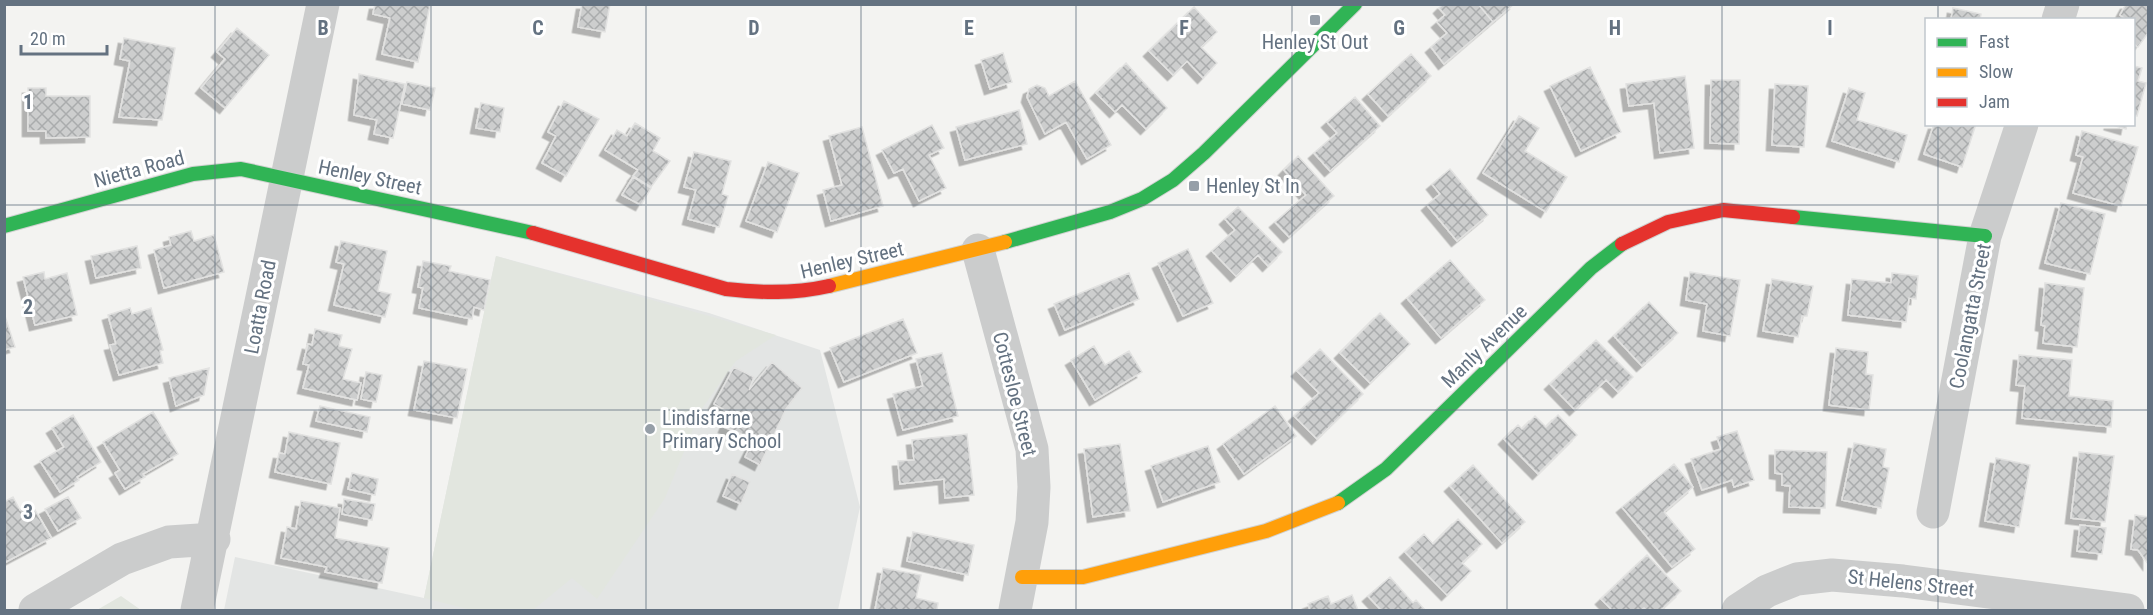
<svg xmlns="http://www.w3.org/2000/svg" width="2153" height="615" font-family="'Roboto Condensed',sans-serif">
<defs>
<pattern id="building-cross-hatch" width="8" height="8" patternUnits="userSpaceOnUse" patternTransform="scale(1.5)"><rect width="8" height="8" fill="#cdcece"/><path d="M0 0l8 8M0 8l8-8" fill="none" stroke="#aaacad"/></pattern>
<filter id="shadow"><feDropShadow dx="-5.5" dy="5.5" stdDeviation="0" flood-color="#0004"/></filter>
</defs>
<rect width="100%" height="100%" fill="#f3f3f1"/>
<path fill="#e3e5e4" d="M496,256L709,313L820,350L860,507L838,610H224L235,557L424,598Z"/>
<path fill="#e2e6df" d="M496,256L776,335L736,361L727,373L701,410L665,498L597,599L572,578L533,610H472L424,598Z
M121,596L141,610H97Z"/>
<path fill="url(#building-cross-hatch)" stroke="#e2e2e1" stroke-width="1.5" filter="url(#shadow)" d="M375,4L430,5L418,62L382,54L390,18L373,14Z
M582,4H610L605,32L578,27Z
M1443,4H1478L1493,22L1444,64L1431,47L1447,33L1437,22L1445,15L1439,8Z
M1478,4H1514L1493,22Z
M2126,4H2148V33L2138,47L2134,44V20H2127L2120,15Z
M1194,7L1217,32L1201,47L1217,63L1203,78L1187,61L1173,75L1149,51Z
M1953,8L1981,14L1980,20H1951Z
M237,28L269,55L225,108L201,88L225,59L217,52Z
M124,38L175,48L162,120L119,117L130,61L120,59Z
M1003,53L1012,82L990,89L981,60Z
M1411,54L1431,76L1388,116L1368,94Z
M1126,63L1167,108L1146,129L1122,105L1115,112L1096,93Z
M2134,66L2142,68L2138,81L2146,83L2137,116L2134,115Z
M1590,67L1621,132L1581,151L1550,86Z
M359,74L405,84L393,138L374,134L377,120L354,115Z
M1685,76L1694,148L1660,153L1654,103L1629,106L1626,84Z
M1711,80H1740L1739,144L1710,143Z
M1075,81L1111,145L1087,159L1066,122L1045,134L1027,97L1029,89L1037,85L1045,88L1049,96Z
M407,82L435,88L430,110L402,104Z
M1775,84L1808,86L1804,147L1772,145Z
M28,88H46V96H90V137L46,138V131H28Z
M1849,88L1865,93L1857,120L1907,135L1899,162L1832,141Z
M1355,97L1380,126L1330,171L1314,153L1337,133L1327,122Z
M564,101L599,119L566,176L542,163L556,136L548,132Z
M481,103L504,108L500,132L476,128Z
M1019,110L1027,144L965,160L956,127Z
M1519,116L1539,128L1525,151L1567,177L1546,212L1483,173Z
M635,123L660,138L653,151L670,161L651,187L633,176L638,170L605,150L617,130L627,136Z
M1934,124H1976L1962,167L1924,154Z
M2109,124H2127L2126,129Z
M932,125L944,148L929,155L946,188L919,201L903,169L894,173L882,150Z
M862,127L883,206L831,221L823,190L842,185L829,136Z
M2082,131L2138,147L2121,206L2073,193L2083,157L2076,155Z
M694,152L731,161L722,194L728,196L719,227L688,219L696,190L684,187Z
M1298,156L1334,196L1289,237L1275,222L1306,195L1284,170Z
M768,162L799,173L777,232L746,221Z
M1450,169L1488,215L1457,241L1427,205L1440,194L1432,184Z
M633,177L651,188L641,205L622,195Z
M2061,203L2105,214L2090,274L2045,263Z
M1238,207L1282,252L1268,266L1258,255L1236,276L1212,251L1235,230L1225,219Z
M191,231L194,241L214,235L224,272L164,288L154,250L171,245L169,237Z
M341,241L387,251L378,291L391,294L385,317L334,305L344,264L336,262Z
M137,246L141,268L96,278L91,256Z
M1188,249L1213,303L1183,316L1158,263Z
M1450,260L1485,300L1441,338L1407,298Z
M423,261L451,266L449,271L490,280L484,310L474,307L472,319L419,308L423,288L418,287Z
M44,272L45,279L67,273L77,315L35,325L23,277Z
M1690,272L1740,280L1730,336L1703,331L1707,304L1686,300Z
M1129,273L1139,299L1065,330L1054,304Z
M1892,273L1918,276L1916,299L1909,298L1906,322L1848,315L1852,279L1891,283Z
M1772,279L1813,286L1807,316H1802L1798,337L1763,331Z
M2045,283L2084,288L2077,347L2043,343L2045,326L2041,325Z
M1649,302L1678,333L1642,366L1614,336Z
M130,308L132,314L151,308L163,350L160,351L163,363L119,375L110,345L116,344L108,315Z
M4,313L15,347L4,350Z
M1380,313L1410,344L1370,383L1340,353Z
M903,319L917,353L844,382L830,348Z
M315,329L342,335L339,346L352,349L343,379L361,383L357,400L303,388L309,365L303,364L308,344L312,345Z
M1596,340L1633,377L1618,392L1606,380L1575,410L1550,384Z
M1094,346L1105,365L1129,351L1142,372L1095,400L1071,360Z
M1836,348L1868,352L1866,374L1873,375L1869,410L1829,405Z
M1320,349L1363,394L1317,439L1294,416L1319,393L1297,371Z
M942,353L958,416L903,430L893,394L923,386L916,359Z
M2019,355L2072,360L2069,396L2113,401L2111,427L2022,418L2025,386L2016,385Z
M424,361L467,369L457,418L414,410Z
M772,362L802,388L786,409L760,465L745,457L754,439L724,427L730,413L714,404L734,367L754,377L749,390Z
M209,368L204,395L176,406L169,378Z
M366,372L382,375L376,402L361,399Z
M320,406L370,417L367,432L316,421Z
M1275,406L1296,436L1244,474L1223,444Z
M153,412L178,454L143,474L145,477L125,489L115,473L120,470L103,442Z
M73,415L101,462L77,477L79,480L60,492L40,461L64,447L52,428Z
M1558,415L1577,435L1538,474L1504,439L1518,425L1522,429L1535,416L1546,427Z
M1737,431L1754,480L1734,487L1732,480L1702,490L1691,459L1721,449L1717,437Z
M289,432L340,443L331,484L275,472L279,453L285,454Z
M967,434L974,495L945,498L944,479L900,484L898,461L914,460L912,440Z
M1854,443L1886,449L1883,467L1889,468L1881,508L1842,500Z
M1120,444L1130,511L1093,517L1084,449Z
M1208,446L1220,482L1163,502L1151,466Z
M1775,450L1827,452L1825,508L1789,507L1790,486L1782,485V474L1775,473Z
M2079,452L2114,456L2105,522L2071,518Z
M1996,458L2030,465L2019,527L1985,521Z
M1674,464L1693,487L1664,512L1695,549L1672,567L1622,507Z
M1473,465L1525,522L1502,543L1450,486Z
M352,473L378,479L375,495L348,489Z
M732,474L750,482L741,504L723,496Z
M13,497L20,510L31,503L51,538L4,563V502Z
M68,497L81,518L58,531L45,509Z
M344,499L375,504L372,520L342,514Z
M301,501L340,508L335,538L389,548L382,583L325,572L327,567L281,558L287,527L296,529Z
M2135,515L2148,517V564L2138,550L2131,549Z
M1458,519L1482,544L1462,563L1471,571L1447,595L1405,552L1424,534L1433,544Z
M2080,525L2106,528L2102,554L2077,551Z
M913,532L974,545L968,575L907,561Z
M1647,555L1681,591L1661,610H1646L1644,608L1641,610H1612L1601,599Z
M883,568L921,575L916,598L938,603L937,610H875Z
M1390,577L1413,603L1416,600L1425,610H1381L1368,596Z
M1352,595L1358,610H1310L1308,604L1328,596L1331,604Z"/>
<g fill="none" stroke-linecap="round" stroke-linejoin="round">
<defs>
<path id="fast" d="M1793,217L1985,236
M4,226L193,174L241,169L533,233
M1005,242L1110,212L1142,199L1173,180L1204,153L1355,4
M1338,503L1386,469L1591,268L1622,244"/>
<path id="slow" d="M829,286L1005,242
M1022,577H1083L1266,531L1338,503"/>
<path id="jam" d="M533,233L726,289C761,293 794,294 829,286
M1622,244L1668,222L1723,210L1793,217"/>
</defs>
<use href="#fast" stroke="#d0d1d0" stroke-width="16"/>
<use href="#slow" stroke="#d0d1d0" stroke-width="16"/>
<use href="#jam" stroke="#d0d1d0" stroke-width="16"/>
<path stroke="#cbcccc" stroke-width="33" d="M2058,20L2063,4
M978,250L1032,449L1034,487L1032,522L1015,610
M1933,512L1985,236L2022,124
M35,610L122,559L169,542L214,539
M197,610L323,4
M1738,610L1767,591L1797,579L1832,575L1903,581L2128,610"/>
<use href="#fast" stroke="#30b455" stroke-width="14"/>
<use href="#slow" stroke="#ff9f0a" stroke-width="14"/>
<use href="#jam" stroke="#e5322d" stroke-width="14"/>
</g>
<path fill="none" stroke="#647281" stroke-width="1.5" stroke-opacity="0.55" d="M215,4V610M431,4V610M646,4V610M861,4V610M1076,4V610M1292,4V610M1507,4V610M1722,4V610M1938,4V20M1938,124V610M4,205H2148M4,410H2148"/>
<g fill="#969fa8" stroke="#fff" stroke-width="2">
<rect x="1309" y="14" width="12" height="12" rx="3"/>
<rect x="1188" y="180" width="12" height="12" rx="3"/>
<circle cx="650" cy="429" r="6"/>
</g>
<g text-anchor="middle" stroke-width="6" stroke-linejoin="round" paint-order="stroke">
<g font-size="20" fill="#647281" stroke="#fff" text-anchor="start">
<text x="1315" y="49" text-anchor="middle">Henley St Out</text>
<text x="1206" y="193">Henley St In</text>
<text x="662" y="425">Lindisfarne<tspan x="662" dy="23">Primary School</tspan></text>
</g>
<g font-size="20" fill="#647281" stroke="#fff">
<text transform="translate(139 169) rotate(-15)" y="7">Nietta Road</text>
<text transform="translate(370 177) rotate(12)" y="7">Henley Street</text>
<text transform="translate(852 260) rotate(-13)" y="7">Henley Street</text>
<text transform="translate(260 307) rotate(-79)" y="7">Loatta Road</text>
<text transform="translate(1970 316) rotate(-79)" y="7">Coolangatta Street</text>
<text transform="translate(1484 346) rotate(-44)" y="7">Manly Avenue</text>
<text transform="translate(1015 394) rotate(76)" y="7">Cottesloe Street</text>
<text transform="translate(1911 583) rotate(6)" y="7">St Helens Street</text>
</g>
</g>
<g font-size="20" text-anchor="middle" font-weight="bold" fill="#647281" stroke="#fff" stroke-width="6" stroke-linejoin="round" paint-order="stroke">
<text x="323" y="35">B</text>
<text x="538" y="35">C</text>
<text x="754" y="35">D</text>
<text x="969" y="35">E</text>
<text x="1184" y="35">F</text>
<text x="1399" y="35">G</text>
<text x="1615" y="35">H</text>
<text x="1830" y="35">I</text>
<text x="28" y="109">1</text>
<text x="28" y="314">2</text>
<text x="28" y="519">3</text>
</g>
<rect width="2153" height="615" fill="none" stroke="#647281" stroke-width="12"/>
<rect x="1925" y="18" width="210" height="108" fill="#ffffff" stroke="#c1c7cd" stroke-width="1.5"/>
<rect x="1937" y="38" width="30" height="9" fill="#30b455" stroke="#c1c7cd" stroke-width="1.5"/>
<text x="1979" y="48" font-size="18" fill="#647281">Fast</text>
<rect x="1937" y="68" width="30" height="9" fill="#ff9f0a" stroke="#c1c7cd" stroke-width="1.5"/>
<text x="1979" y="78" font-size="18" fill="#647281">Slow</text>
<rect x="1937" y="98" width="30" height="9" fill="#e5322d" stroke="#c1c7cd" stroke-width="1.5"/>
<text x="1979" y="108" font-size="18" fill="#647281">Jam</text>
<path d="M21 45v9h86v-9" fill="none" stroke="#647281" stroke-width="3"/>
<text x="30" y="45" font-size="18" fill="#647281" stroke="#ffffff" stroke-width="4.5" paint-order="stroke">20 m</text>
</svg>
